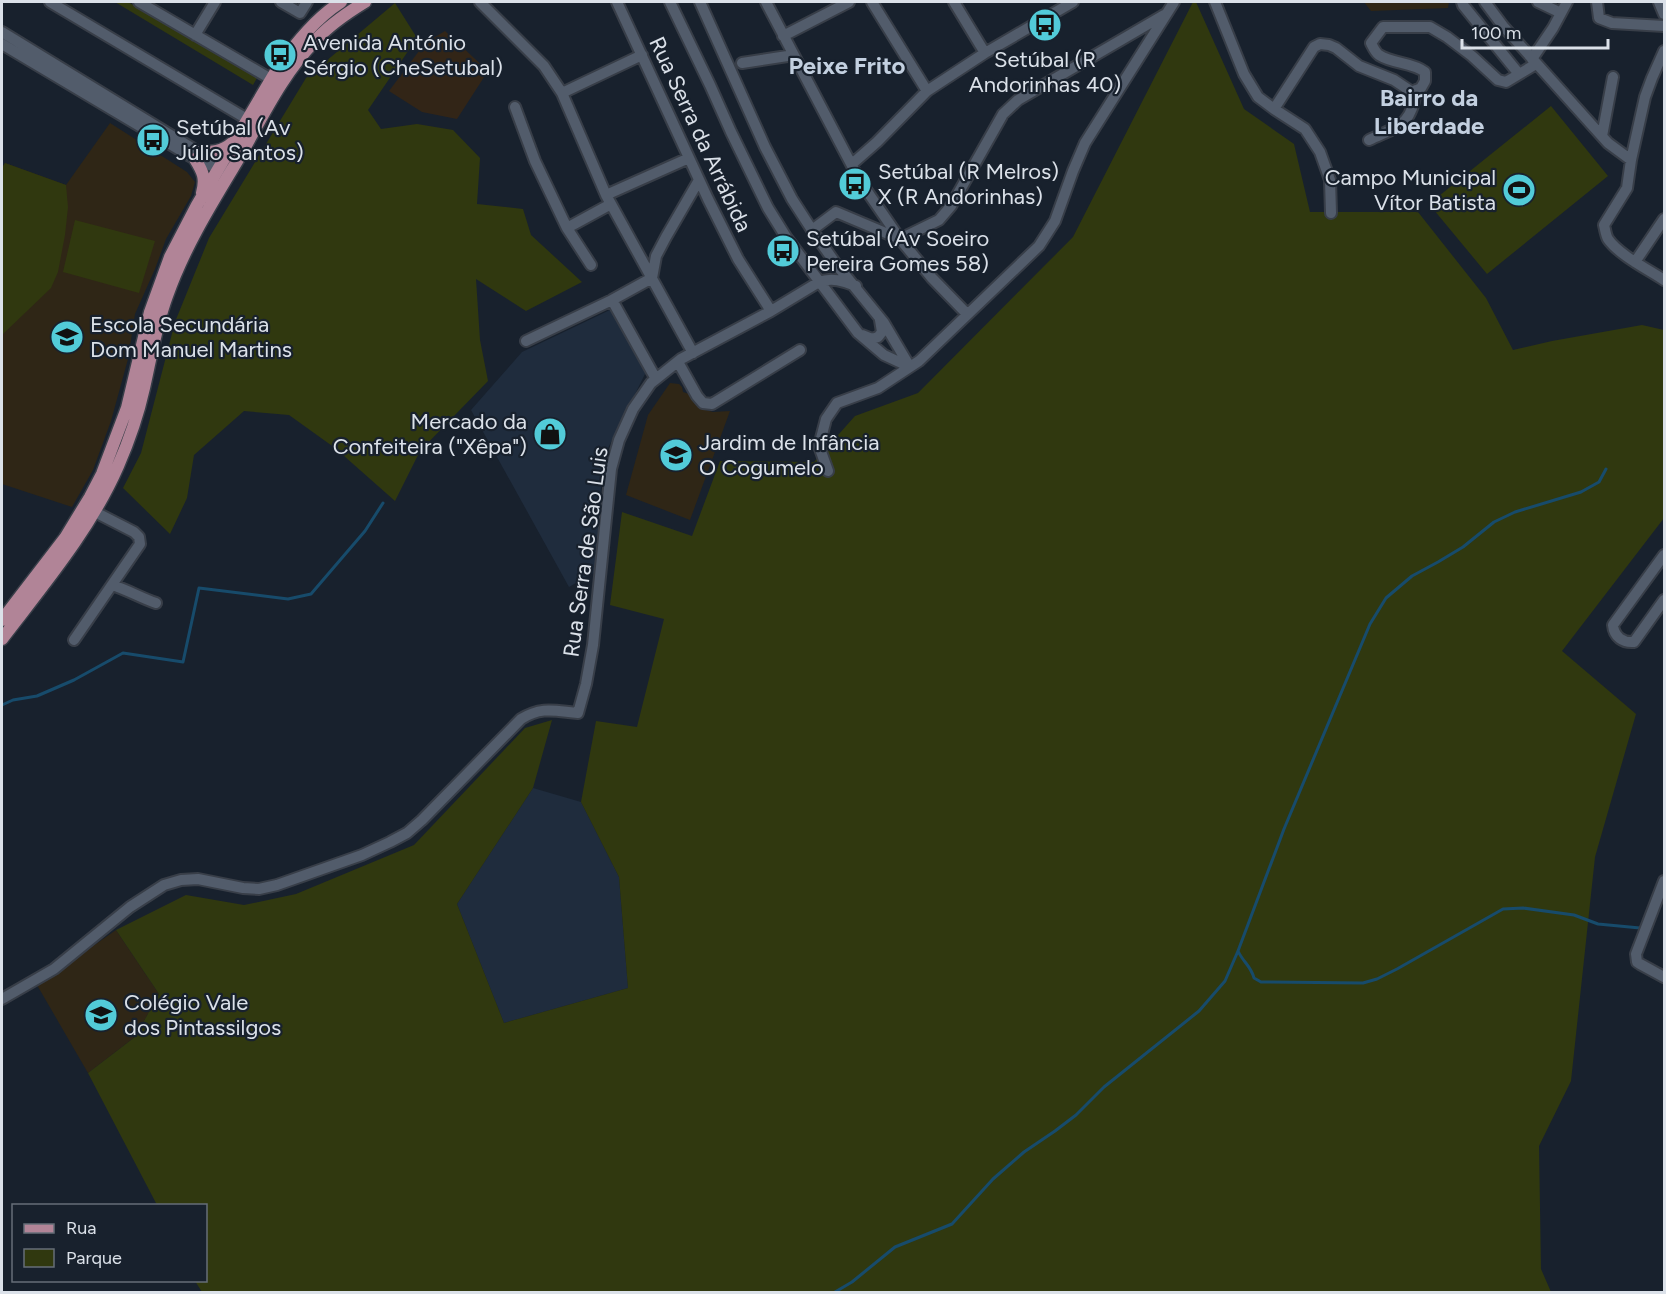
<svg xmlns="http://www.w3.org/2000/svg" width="1666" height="1294" font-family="Figtree,sans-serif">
<rect width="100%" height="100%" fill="#18212d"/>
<path fill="#1f2c3d" d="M612,309L646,372L603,458L595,572L569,587L471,410L522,352Z
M533,788L581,802L619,877L628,988L504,1023L457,904Z"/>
<path fill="#322517" d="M445,31L488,71L457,119L422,112L389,91L425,43Z"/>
<path fill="#2f2616" d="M1364,2H1449L1448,8L1371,11Z
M110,123L187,172L195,182L191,196L166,239L155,269L135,314L128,359L111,421L93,470L72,507L2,484V168L5,163L66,185Z
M670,383L679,384L682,387L683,392L689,394L694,402L701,409L713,412L730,411L690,520L626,495L648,415Z
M116,930L159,994L135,1037L88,1073L37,985Z"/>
<path fill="#30380f" d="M115,2H128L257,78L253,85Z
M1193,2H1196L1244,109L1294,144L1310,212H1418L1486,298L1513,350L1552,341L1642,325L1664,330V518L1562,651L1636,714L1595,857L1571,1081L1539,1146L1541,1269L1551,1292H202L195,1281L206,1280V1206L157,1205L88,1073L135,1037L159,994L116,930L186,895L244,905L296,894L414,845L525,728L552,720L533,788L457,904L504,1023L628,988L619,877L581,802L596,721L637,727L664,619L610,605L622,512L692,536L720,461L814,462L855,416L918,393L1073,237Z
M395,3L417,38L368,110L381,129L417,124L453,130L480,158L477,204L523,209L531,235L582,282L526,311L476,279L480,340L488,381L420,451L395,501L335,448L289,415L244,411L194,455L187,498L170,534L123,488L141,453L175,322L209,238L306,78Z
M1551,106L1608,176L1487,274L1429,204Z
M5,163L66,185L68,207L65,235L58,272L51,288L2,335V168Z
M75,220L155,241L139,293L63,272Z"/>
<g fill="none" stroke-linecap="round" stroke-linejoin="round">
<path stroke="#174b6b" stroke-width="3" d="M2,705L13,700L37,696L74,680L123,653L183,662L199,588L288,599L311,594L365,531L383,503
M1238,951C1243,962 1251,966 1254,978L1261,982L1363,983L1377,979L1397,969L1503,909L1523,908L1574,915L1598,924L1640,928
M835,1292L852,1282L895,1247L952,1224L993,1179L1024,1152L1055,1131L1076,1115L1104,1087L1199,1011L1225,981L1238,951L1284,829L1370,624L1386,598L1412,576L1438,562L1463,547L1494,522L1515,512L1581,492L1599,482L1606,469"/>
<defs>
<path id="minor" d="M50,2L247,119
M139,2L271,79
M281,2L300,13L307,2
M480,2L544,66L562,93L606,195L693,353
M617,2L708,199L738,259L771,311
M670,2L710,85L731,132L768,208L786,237L858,333L884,355L910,367
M700,2L765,147L792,199L812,230L836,264L884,323L910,367
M766,2L860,181L900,239L932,278L967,314
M872,2L927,91
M954,2L985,53
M1215,2L1244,74L1258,97L1274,109L1305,129L1320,152L1330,180L1331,213
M1462,2L1463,5L1519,74
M1485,2L1503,26L1608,143L1631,160
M1538,2L1561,13
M1597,2L1599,18L1612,23L1664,26
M1659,2L1664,14
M2,32L205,156
M195,35L215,2
M783,36L849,2
M2,44L195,159L225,171
M1664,51L1652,78L1645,97L1631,160L1627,188L1604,225C1605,229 1606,236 1608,239C1619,255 1649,270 1664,280
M1532,59L1553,28L1567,2
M742,63L794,55
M562,93L642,55
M515,107L535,161L567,228L591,265
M1274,109L1314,47L1320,44L1329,45L1336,48L1359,66L1394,80L1412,92L1421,88L1425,81V72C1412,62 1393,64 1379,55C1375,52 1373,47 1371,43L1383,27H1430L1447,37L1472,56L1498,80L1506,82L1536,64
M1602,136L1613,77
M1369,140C1398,126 1412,126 1416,90
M852,164L877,142L927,91L985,53L1073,2
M606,195L689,158
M567,228L611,204
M812,230L836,212L900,239L939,220L951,206L1003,114L1018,100L1164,15
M1635,262L1664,219
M652,278L612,300L656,379
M652,278L656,256L666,237L699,180
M862,335L872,339L878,337L882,332L880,320
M526,341L612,300
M678,362L697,396L703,403L712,404L800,350
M828,471L819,446L826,419L837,403L878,388L919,361L1039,246L1055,221L1073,171L1085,143L1174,2
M1664,555L1613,625C1614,637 1623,643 1634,642L1664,600
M112,585C128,590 141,598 156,603
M74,640L140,544L139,537L134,532L95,512
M1664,881L1636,954L1637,962L1640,964L1664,977
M2,999L54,969L130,907L164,885L181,880L198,879L243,888L259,889L277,885L362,855L390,842L407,833L422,820L521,719C542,706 555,711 578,713L586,684L593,645L611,469L619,440L633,409L651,383L681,359L771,311L819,282C832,277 843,281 856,286"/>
<path id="major" d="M200,152C212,152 222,152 232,143
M195,159C203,172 206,178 202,193
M2,620L65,538L90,497L102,474L127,408L150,312L170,257L197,205L279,66C297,42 316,18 341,2
M2,639C44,584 90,530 118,466C129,441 138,415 144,388C151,357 156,326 167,296C184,248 210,206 236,163C260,122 281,75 315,41C329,25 347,13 365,2"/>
</defs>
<use href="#minor" stroke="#383e48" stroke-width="14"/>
<use href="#major" stroke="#383e48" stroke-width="15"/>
<use href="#minor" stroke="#525c6b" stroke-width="10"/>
<use href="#major" stroke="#b18497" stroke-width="12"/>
</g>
<defs>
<symbol id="bus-disc" viewBox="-11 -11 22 22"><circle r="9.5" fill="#52cbd8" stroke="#18212d"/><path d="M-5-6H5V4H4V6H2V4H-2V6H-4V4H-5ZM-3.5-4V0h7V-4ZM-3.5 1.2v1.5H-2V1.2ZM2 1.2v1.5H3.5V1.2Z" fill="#111"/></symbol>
<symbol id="stadium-disc" viewBox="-11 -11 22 22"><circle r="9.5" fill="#52cbd8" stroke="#18212d"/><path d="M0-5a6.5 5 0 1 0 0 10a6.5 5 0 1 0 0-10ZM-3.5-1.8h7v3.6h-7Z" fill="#111"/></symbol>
<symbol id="school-disc" viewBox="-11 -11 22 22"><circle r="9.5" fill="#52cbd8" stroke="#18212d"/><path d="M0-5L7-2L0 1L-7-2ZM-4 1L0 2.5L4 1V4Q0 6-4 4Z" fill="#111"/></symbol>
<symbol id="shop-disc" viewBox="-11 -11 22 22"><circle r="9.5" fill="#52cbd8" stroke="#18212d"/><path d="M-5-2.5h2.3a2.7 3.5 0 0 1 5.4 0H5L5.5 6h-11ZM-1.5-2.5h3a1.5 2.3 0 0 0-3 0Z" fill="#111"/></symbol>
</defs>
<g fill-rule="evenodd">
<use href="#bus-disc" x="1026" y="6" width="38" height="38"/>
<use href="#bus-disc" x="261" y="36" width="38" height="38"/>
<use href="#bus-disc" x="134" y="121" width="38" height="38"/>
<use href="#bus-disc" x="836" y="165" width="38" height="38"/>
<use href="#stadium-disc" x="1500" y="171" width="38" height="38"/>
<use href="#bus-disc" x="764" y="232" width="38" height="38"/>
<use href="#school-disc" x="48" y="318" width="38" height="38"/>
<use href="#shop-disc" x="531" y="415" width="38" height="38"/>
<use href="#school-disc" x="657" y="436" width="38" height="38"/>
<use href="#school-disc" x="82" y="996" width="38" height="38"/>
</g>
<g text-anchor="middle" stroke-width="4.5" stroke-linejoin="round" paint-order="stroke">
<g font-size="22" fill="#dbe1e9" stroke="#18212d" text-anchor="start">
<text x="303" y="50">Avenida António<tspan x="303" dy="25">Sérgio (CheSetubal)</tspan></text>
<text x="1045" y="67" text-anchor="middle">Setúbal (R<tspan x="1045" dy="25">Andorinhas 40)</tspan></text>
<text x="176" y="135">Setúbal (Av<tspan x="176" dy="25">Júlio Santos)</tspan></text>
<text x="878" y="179">Setúbal (R Melros)<tspan x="878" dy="25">X (R Andorinhas)</tspan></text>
<text x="1496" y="185" text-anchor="end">Campo Municipal<tspan x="1496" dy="25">Vítor Batista</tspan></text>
<text x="806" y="246">Setúbal (Av Soeiro<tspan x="806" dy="25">Pereira Gomes 58)</tspan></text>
<text x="90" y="332">Escola Secundária<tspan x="90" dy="25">Dom Manuel Martins</tspan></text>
<text x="527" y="429" text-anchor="end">Mercado da<tspan x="527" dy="25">Confeiteira ("Xêpa")</tspan></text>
<text x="699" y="450">Jardim de Infância<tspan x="699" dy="25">O Cogumelo</tspan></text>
<text x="124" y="1010">Colégio Vale<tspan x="124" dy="25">dos Pintassilgos</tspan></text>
</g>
<g font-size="22" fill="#dbe1e9" stroke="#18212d">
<text transform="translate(701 134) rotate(65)" y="8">Rua Serra da Arrábida</text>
<text transform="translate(585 552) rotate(-82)" y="8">Rua Serra de São Luis</text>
</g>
<g font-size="24" font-weight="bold" fill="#c3d0e0" stroke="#18212d">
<text x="847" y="74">Peixe Frito</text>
<text x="1429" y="106">Bairro da<tspan x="1429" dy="28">Liberdade</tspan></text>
</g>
</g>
<rect width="1666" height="1294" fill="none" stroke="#dbe1e9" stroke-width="6"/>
<rect x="12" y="1204" width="195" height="78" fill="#18212d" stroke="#666e78" stroke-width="1.5"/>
<rect x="24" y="1224" width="30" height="9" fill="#b18497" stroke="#666e78" stroke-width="1.5"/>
<text x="66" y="1234" font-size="18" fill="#dbe1e9">Rua</text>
<rect x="24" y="1249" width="30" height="18" fill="#30380f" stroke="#666e78" stroke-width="1.5"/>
<text x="66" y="1264" font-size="18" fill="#dbe1e9">Parque</text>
<path d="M1462 39v9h146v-9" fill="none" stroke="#dbe1e9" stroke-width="3"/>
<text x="1471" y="39" font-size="18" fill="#dbe1e9" stroke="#18212d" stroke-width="4.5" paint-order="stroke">100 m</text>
</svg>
